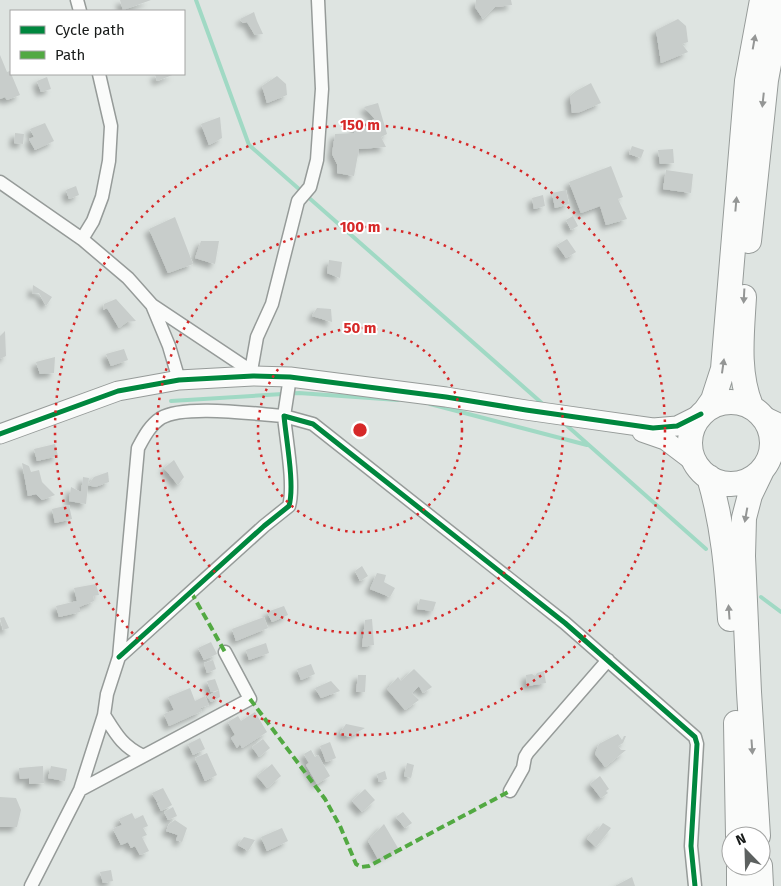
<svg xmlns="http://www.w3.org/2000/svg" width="781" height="886" font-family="'Fira Sans',sans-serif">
<defs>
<filter id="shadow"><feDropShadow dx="-4.5" dy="4.5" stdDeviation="2.5" flood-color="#0004"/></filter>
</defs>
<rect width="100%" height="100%" fill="#dee4e1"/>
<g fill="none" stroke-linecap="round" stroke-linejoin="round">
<path stroke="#a0d9c4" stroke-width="4" d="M196,0L249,145L544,405
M171,401L299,393L398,400
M430,404L587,445
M564,423L706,549
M761,597L781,612"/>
</g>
<path fill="#c8cdcb" filter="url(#shadow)" d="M120,0H151L123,10Z
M476,0H511L512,5L495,7L483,19L475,7Z
M254,12L257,21L263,34L255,35L247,22L243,23L240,19Z
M678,19L686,26L688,42L682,44L688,52L661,63L656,30Z
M0,55L7,72L10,71L20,95L7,100L5,97L0,99Z
M155,74H175L157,81Z
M277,76L286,84L287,95L267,103L262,86Z
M47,77L51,89L41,92L37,81Z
M591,83L601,103L580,112L572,113L570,96L576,91Z
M378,103L387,134L381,137L386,147L359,149L354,176L337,173V164L332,154L335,134L354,133L355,127L375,119L364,107Z
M220,117L222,138L209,145L201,124Z
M45,123L54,141L35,150L29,139L34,137L30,129Z
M15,133L24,134L23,144L14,143Z
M632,146L644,150L641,158L629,154Z
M673,149L674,163L660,164L658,150Z
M611,166L623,197L618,199L627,219L606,225L600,206L581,213L569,182Z
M666,170L693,174L691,193L663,189Z
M76,186L79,195L69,199L66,190Z
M566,190L569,204L555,208L552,193Z
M543,195L545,206L534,209L532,198Z
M573,216L578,226L571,230L566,220Z
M175,217L193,264L168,273L149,229Z
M567,239L576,252L566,258L557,245Z
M201,241H219L215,264L195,258Z
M329,260L342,262L340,278L327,273Z
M33,285L52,297L46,306L39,293L32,294Z
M116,299L136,321L127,322L119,328L107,308L103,310L104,304Z
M317,308L331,309L332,322L312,316Z
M5,331L6,356L0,359V336Z
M124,349L128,360L111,366L106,354Z
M55,357L54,373L40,374L36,362Z
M55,444L58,456L37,461L34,449Z
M174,460L184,477L178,485L164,468Z
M22,463L29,466L31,472L39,470L42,482L55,495L42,500L36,494L28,496Z
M108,472L109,482L95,487L88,485L86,504L69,501L71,487L81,492L83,477L89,478L88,485L94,477Z
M69,505L72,519L55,523L52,509Z
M362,566L368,576L360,581L355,571Z
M377,573L386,575L384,582L395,588L390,597L370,589Z
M96,584L99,595L93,596L94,601L79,607L80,612L59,617L56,606L77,601L74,588Z
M420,599L436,602L433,611L417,609Z
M284,606L288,615L272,622L267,612Z
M4,617L9,628L3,630L0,618Z
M264,617L268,628L236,641L232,629Z
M372,619L374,645L362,647L365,620Z
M211,642L217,654L204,660L198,648Z
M266,643L269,653L249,660L246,650Z
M213,660L216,669L207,673L204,663Z
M311,664L315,674L301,680L297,669Z
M414,669L432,687L423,693L419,686L412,693L419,700L405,710L387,689L398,677L401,681Z
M544,671L546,683L527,686L526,675L532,674L535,676L537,673Z
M358,675H366L365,692H356Z
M215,679L219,690L211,692L207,681Z
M331,681L340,691L321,698L315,688Z
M190,688L195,701L205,696L209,705L200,708L202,711L169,726L164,714L174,710L168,697Z
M219,690L220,697L211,702L207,696Z
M255,712L267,732L242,748L240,744L237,748L231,738L235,735L228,722L238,716L241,721Z
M346,724L365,728L349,737L340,733Z
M618,734L622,740L624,736H626L623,743L618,746L621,750H626L605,767L595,754L599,744Z
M200,738L205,749L193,755L188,744Z
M263,739L270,748L259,757L252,747Z
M330,742L336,758L326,762L320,746Z
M311,750L315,757L318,755L330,776L317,784L306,765L309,763L304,754Z
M207,753L217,775L205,781L195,758Z
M407,763L414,765L411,778L404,776Z
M272,764L281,776L267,788L257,776Z
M43,766L44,783L29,784V778L20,779L19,768Z
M51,766L67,769L65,781L48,778Z
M385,771L387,779L379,782L377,774Z
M600,776L609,789L606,791L608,793L601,798L590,784Z
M163,788L172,805L161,811L157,803L163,799L157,802L152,793Z
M365,789L375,800L362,812L352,801Z
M0,797L16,798L21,810L17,827H0Z
M173,807L177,816L168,820L164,812Z
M403,812L412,823L405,828L396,817Z
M132,813L135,819L143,815L148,826L143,828L147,835L142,837L149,851L140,855L135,846L131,848L128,842L121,845L113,829L122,825L119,819Z
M175,820L187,828L182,842L176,840L178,835L166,831L169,824Z
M603,823L611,828L596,847L587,839L594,830L597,831Z
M384,824L398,848L378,859L368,841Z
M282,828L288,841L267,851L261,837Z
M244,837L255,840L248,851L238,845Z
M111,870L113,881L103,883L100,872Z
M632,877L635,886H615Z"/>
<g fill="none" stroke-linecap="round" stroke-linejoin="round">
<defs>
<path id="street" d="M77,0L80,11
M0,182L82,239L128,278L152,305L169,346L179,380
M82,239L93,221L102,197L109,161L111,126L99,74
M152,305L251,371
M253,376L251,371L257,337L272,304L298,201L310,187L317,160L322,89L318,0
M119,657L264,526L289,506C295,485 286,439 284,416L313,424L565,623L695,737L697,744L691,846L695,886
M104,715C116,734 122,746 143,756
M80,790L250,699L225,652
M510,791L523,768L525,757L528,752L608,660
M31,886L80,790L104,715L107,694L119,657L138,448C144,437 150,425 161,418C184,404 255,414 284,416L290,377"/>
<path id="secondary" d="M762,415L781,424
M642,432L665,440L694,462
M0,434L118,391L179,380L253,376L290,377L446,397L526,410L653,428L677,426L701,414
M772,447L781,446"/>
<path id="highway" d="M749,241L766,80L781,0
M744,297C742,333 737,372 751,406
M690 443a41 41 0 1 1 82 0a41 41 0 1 1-82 0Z
M706,410L713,400L723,369L747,81L762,0
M709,477C723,524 727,571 730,619
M736,723L738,836
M758,836L749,692L743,556L744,518L750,495L762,470
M739,866V886
M760,866L761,886"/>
</defs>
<use href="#street" stroke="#969b99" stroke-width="15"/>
<use href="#secondary" stroke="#969b99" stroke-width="21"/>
<use href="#highway" stroke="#969b99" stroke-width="26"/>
<use href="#street" stroke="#fafbfa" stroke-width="12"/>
<use href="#secondary" stroke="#fafbfa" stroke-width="19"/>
<use href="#highway" stroke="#fafbfa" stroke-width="24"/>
<path stroke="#52a942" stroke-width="4" stroke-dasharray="8 4" stroke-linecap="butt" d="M191,592L225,652
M250,699L325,799L340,826L356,864L361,867L369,866L510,791"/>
<defs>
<path id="cycleway" d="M0,434L118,391L179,380L253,376L290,377L446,397L526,410L653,428L677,426L701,414
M119,657L264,526L289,506C295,485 286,439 284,416L313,424L565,623L695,737L697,744L691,846L695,886"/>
</defs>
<use href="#cycleway" stroke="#fff" stroke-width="8"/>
<use href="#cycleway" stroke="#00873e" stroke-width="5"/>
</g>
<defs><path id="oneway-solid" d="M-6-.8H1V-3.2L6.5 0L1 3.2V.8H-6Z" transform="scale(1.25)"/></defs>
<g fill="#949695">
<use href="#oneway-solid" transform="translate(754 42) rotate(-80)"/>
<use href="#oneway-solid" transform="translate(763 100) rotate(96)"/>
<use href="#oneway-solid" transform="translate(736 204) rotate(-85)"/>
<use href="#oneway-solid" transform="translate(744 296) rotate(93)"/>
<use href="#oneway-solid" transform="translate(723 366) rotate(-82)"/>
<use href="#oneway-solid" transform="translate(746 515) rotate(100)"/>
<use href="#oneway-solid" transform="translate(729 612) rotate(-94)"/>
<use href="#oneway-solid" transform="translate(752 747) rotate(86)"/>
</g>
<g fill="none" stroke="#d62828" stroke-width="2.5" stroke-dasharray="2.5 5">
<circle cx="360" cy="430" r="102"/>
<circle cx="360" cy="430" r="203"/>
<circle cx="360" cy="430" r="305"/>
</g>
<circle cx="360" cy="430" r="8" fill="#d62828" stroke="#fff" stroke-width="2.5"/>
<g font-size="15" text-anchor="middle" font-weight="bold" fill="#d62828" stroke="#fff" stroke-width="4" stroke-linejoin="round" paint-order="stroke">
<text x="360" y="130">150 m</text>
<text x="360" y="232">100 m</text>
<text x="360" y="333">50 m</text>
</g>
<rect x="10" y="10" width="175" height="65" fill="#ffffff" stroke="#a3a4a3"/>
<rect x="20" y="26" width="25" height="8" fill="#00873e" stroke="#a3a4a3"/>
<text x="55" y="35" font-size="15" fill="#181b1a">Cycle path</text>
<rect x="20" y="51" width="25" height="8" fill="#52a942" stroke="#a3a4a3"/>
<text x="55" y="60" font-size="15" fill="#181b1a">Path</text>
<g transform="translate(746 851) rotate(337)"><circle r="24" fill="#ffffff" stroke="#a3a4a3"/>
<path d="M0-4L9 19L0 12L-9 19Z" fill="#5d6160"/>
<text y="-8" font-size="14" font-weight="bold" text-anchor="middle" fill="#181b1a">N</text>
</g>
</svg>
